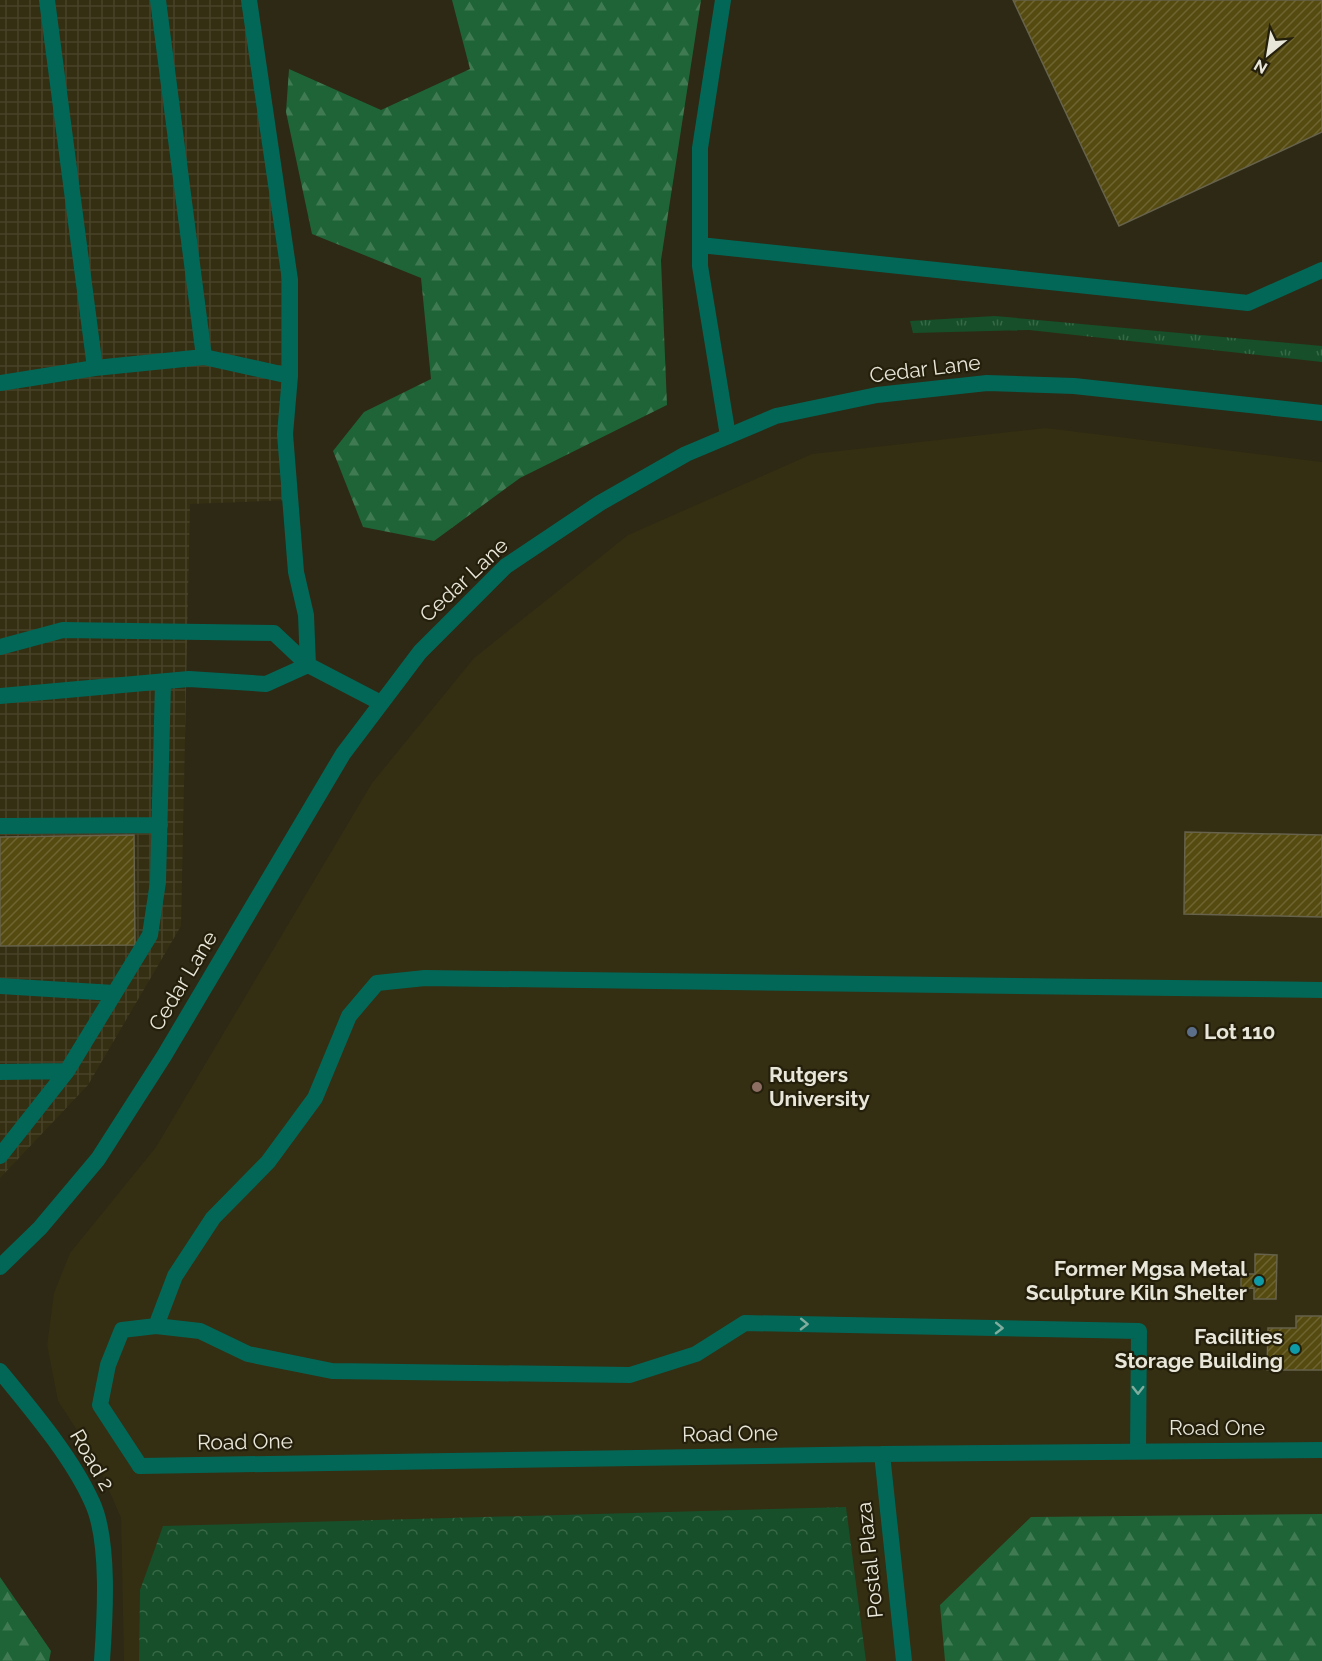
<svg xmlns="http://www.w3.org/2000/svg" width="1322" height="1661" font-family="Raleway,sans-serif">
<defs>
<pattern id="industrial-grid" width="8" height="8" patternUnits="userSpaceOnUse" patternTransform="scale(1.5)"><rect width="8" height="8" fill="#342e12"/><path d="M0 4h8M4 0v8" fill="none" stroke="#484229"/></pattern>
<pattern id="grass-tufts" width="24" height="20" patternUnits="userSpaceOnUse" patternTransform="scale(1.5)"><rect width="24" height="20" fill="#164f29"/><path d="M3 7l-1-3M5 7V3M7 7l1-3M15 17l-1-3M17 17v-4M19 17l1-3" fill="none" stroke="#386847"/></pattern>
<pattern id="forest-firs" width="22" height="20" patternUnits="userSpaceOnUse" patternTransform="scale(1.5)"><rect width="22" height="20" fill="#1e6436"/><path d="M5 1l3.5 6h-7zM16 11l3.5 6h-7z" fill="#3f7a52"/></pattern>
<pattern id="park-crowns" width="20" height="18" patternUnits="userSpaceOnUse" patternTransform="scale(1.5)"><rect width="20" height="18" fill="#164f29"/><path d="M2 6a3 3 0 1 1 6 0M12 15a3 3 0 1 1 6 0" fill="none" stroke="#386847"/></pattern>
<pattern id="building-hatch" width="6" height="6" patternUnits="userSpaceOnUse" patternTransform="scale(1.5)"><rect width="6" height="6" fill="#554a0f"/><path d="M-1 1l2-2M0 6l6-6M5 7l2-2" fill="none" stroke="#6d6431"/></pattern>
</defs>
<rect width="100%" height="100%" fill="#2d2914"/>
<path fill="#342e12" d="M1046,428L1322,462V1661H124L121,1518L95,1458L58,1401L47,1345L54,1293L70,1253L156,1147L372,783L474,658L628,535L812,454Z"/>
<path fill="url(#industrial-grid)" d="M0,0H255L289,253L292,500L190,504L181,926L88,1085L0,1178Z"/>
<path fill="url(#grass-tufts)" d="M995,316L1322,346V362L1029,330L913,333L910,321Z"/>
<path fill="url(#forest-firs)" d="M452,0H701L661,260L667,405L520,478L434,541L363,527L333,451L364,412L431,379L421,278L312,234L286,112L289,69L381,110L470,69Z
M1322,1514V1661H945L940,1605L1031,1517Z
M0,1577L51,1651L49,1661H0Z"/>
<path fill="url(#park-crowns)" d="M846,1507L866,1661H139L140,1590L163,1526Z"/>
<path fill="url(#building-hatch)" stroke="#66624b" stroke-width="1.5" d="M1013,0H1322V132L1119,226Z
M1185,832L1322,835V917L1184,914Z
M134,835L135,945L0,946V837Z
M1255,1254L1277,1255L1276,1299H1254V1288L1241,1289V1274H1255Z
M1296,1316H1322V1370H1267L1268,1328H1296Z"/>
<g fill="none" stroke-linecap="round" stroke-linejoin="round">
<path stroke="#036757" stroke-width="16" d="M158,0L204,357
M249,0L290,280V376L285,434L296,572L306,615L308,665
M723,0L700,148V266L728,436
M700,245L1248,303L1322,270
M95,368L204,357L290,376
M0,383L95,368L47,0
M0,647L63,630L274,633L308,665L381,703
M0,696L189,679L266,684L308,665
M0,826L160,825
M0,986L114,993
M0,1072L67,1071L150,935L158,882L163,682
M0,1156L67,1071
M156,1326L175,1276L213,1218L268,1162L315,1098L349,1016L377,983L425,978L1322,990
M140,1466L100,1405L108,1365L122,1330L156,1326L200,1331L248,1354L332,1371L630,1375L696,1354L745,1323L1139,1331L1138,1451"/>
<path stroke="#036757" stroke-width="16" d="M0,1371C31,1409 72,1457 92,1502C110,1540 105,1618 102,1661
M882,1454L904,1661
M140,1466L882,1454L1322,1450"/>
<path stroke="#036757" stroke-width="16" d="M0,1267L40,1228L98,1159L164,1056L343,754L420,652L506,566L600,503L686,454L776,416L877,395L987,383L1074,386L1322,413"/>
</g>
<defs><path id="oneway-chevron" d="M-2-3.5L2.5 0L-2 3.5" fill="none" stroke-width="1.6" stroke-linecap="round" stroke-linejoin="round" transform="scale(1.5)"/></defs>
<g stroke="#81ad9e">
<use href="#oneway-chevron" transform="translate(804 1324) rotate(1)"/>
<use href="#oneway-chevron" transform="translate(999 1328) rotate(1)"/>
<use href="#oneway-chevron" transform="translate(1138 1390) rotate(90)"/>
</g>
<circle fill="#5c6f8a" stroke="#241f0b" stroke-width="2" cx="1192" cy="1032" r="6"/>
<circle fill="#8d6e63" stroke="#241f0b" stroke-width="2" cx="757" cy="1087" r="6"/>
<g fill="#0f9aa8" stroke="#241f0b" stroke-width="2">
<circle cx="1259" cy="1281" r="6"/>
<circle cx="1295" cy="1349" r="6"/>
</g>
<g text-anchor="middle" stroke-width="4.5" stroke-linejoin="round" paint-order="stroke">
<g font-size="21" fill="#e8e6d9" stroke="#241f0b">
<text transform="translate(925 369) rotate(-7)" y="7">Cedar Lane</text>
<text transform="translate(464 580) rotate(-43)" y="7">Cedar Lane</text>
<text transform="translate(183 981) rotate(-59)" y="7">Cedar Lane</text>
<text x="1217" y="1435">Road One</text>
<text transform="translate(730 1434) rotate(-1)" y="7">Road One</text>
<text transform="translate(245 1442) rotate(-1)" y="7">Road One</text>
<text transform="translate(92 1460) rotate(60)" y="7">Road 2</text>
<text transform="translate(870 1560) rotate(-96)" y="7">Postal Plaza</text>
</g>
<g font-size="21" font-weight="bold" fill="#e8e6d9" stroke="#241f0b" text-anchor="start">
<text x="1204" y="1039">Lot 110</text>
<text x="769" y="1082">Rutgers<tspan x="769" dy="24">University</tspan></text>
<text x="1247" y="1276" text-anchor="end">Former Mgsa Metal<tspan x="1247" dy="24">Sculpture Kiln Shelter</tspan></text>
<text x="1283" y="1344" text-anchor="end">Facilities<tspan x="1283" dy="24">Storage Building</tspan></text>
</g>
</g>
<g transform="translate(1268 54) rotate(210)" stroke="#241f0b" stroke-width="4.5" paint-order="stroke">
<path d="M0-4.5L10 22L0 15L-10 22Z" fill="#e8e6d9"/>
<text y="-9" font-size="16" font-weight="bold" text-anchor="middle" fill="#e8e6d9">N</text>
</g>
</svg>
